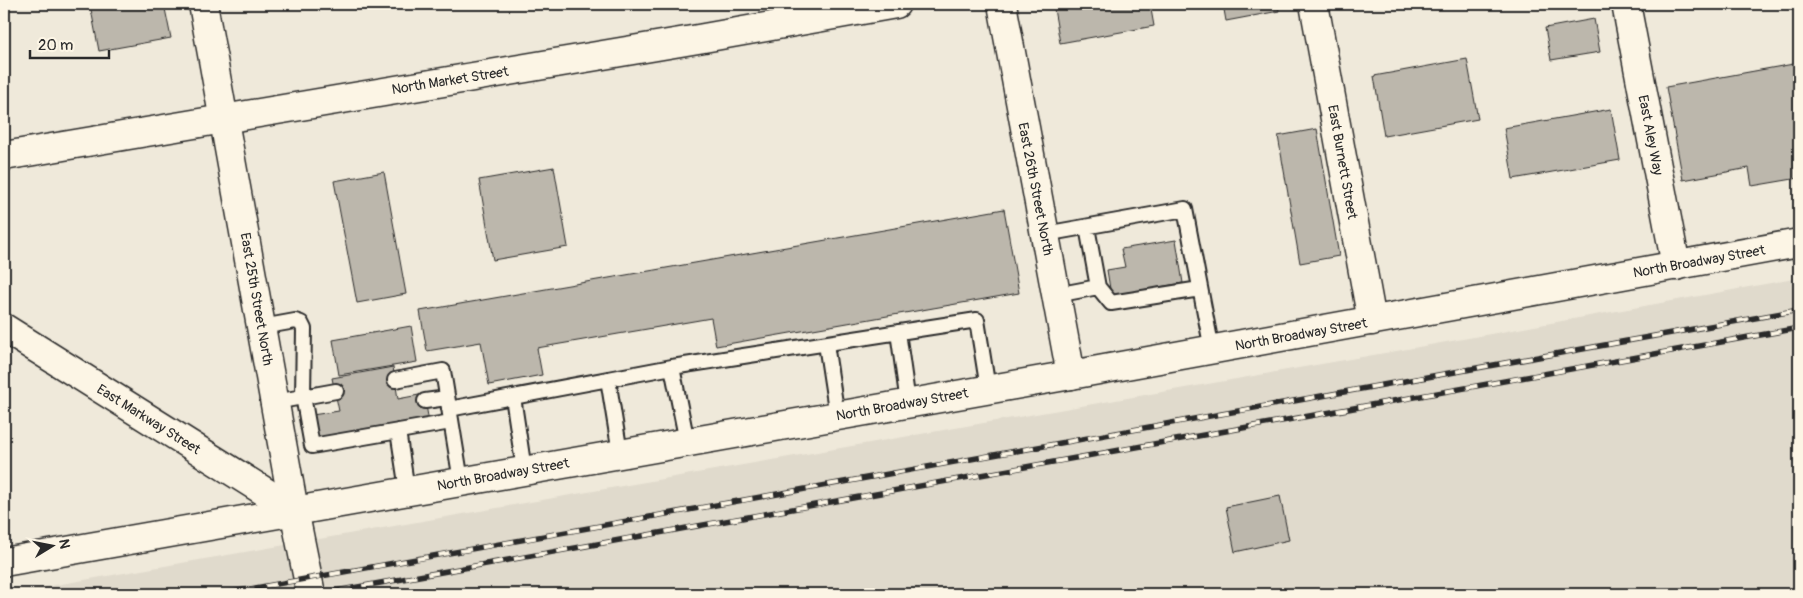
<svg xmlns="http://www.w3.org/2000/svg" width="1803" height="598" font-family="Pangolin,sans-serif">
<rect width="100%" height="100%" fill="#efe9da"/>
<filter id="ink" filterUnits="userSpaceOnUse"><feTurbulence type="fractalNoise" baseFrequency=".02" numOctaves="2"/><feDisplacementMap in="SourceGraphic" scale="10" xChannelSelector="R" yChannelSelector="G"/><feConvolveMatrix kernelMatrix="1 2 1 2 8 2 1 2 1" color-interpolation-filters="sRGB"/></filter>
<g filter="url(#ink)">
<path fill="#e0dacc" d="M1799,278V594H4L1402,350Z"/>
<path fill="#bcb7ac" stroke="#2b2b2b" d="M90,4H164L171,38L99,51Z
M1083,4H1150L1154,26L1060,43L1054,9Z
M1223,4H1278L1279,11L1226,21Z
M1594,19L1600,52L1551,60L1545,28Z
M1467,59L1478,119L1384,136L1374,76Z
M1799,63V178L1752,186L1749,168L1683,180L1666,87Z
M1611,109L1620,160L1513,179L1504,128Z
M1317,129L1339,256L1300,263L1278,136Z
M554,167L568,247L493,260L479,180Z
M384,172L406,294L357,303L334,181Z
M1004,209L1019,293L716,346L711,318L537,348L542,375L489,385L481,342L427,351L420,311Z
M1176,240L1183,283L1111,295L1107,270L1125,267L1121,249Z
M411,326L417,362L339,375L333,340Z
M393,367L398,399L424,394L429,422L317,443L312,415L339,411L332,378Z
M1280,496L1289,540L1235,552L1226,507Z"/>
<g fill="none" stroke-linecap="round" stroke-linejoin="round">
<defs>
<path id="service" d="M1045,234L1185,209L1212,350
M1098,287L1111,303L1200,289
M1056,295L1098,287L1087,227
M262,327L295,321L301,323L304,329L303,396L312,446L451,422
M898,332L908,403
M826,344L837,416
M672,367L977,320L988,389
M608,379L620,453
M395,380L443,371L461,481
M513,397L524,470
M425,401L447,398
M275,402L336,391
M449,409L672,367L687,442
M398,431L407,490"/>
<path id="minor" d="M1002,4L1071,375
M1314,4L1372,321
M1626,4L1676,266
M4,156L698,39L896,4
M4,328L294,510L311,594"/>
<path id="secondary" d="M203,4L294,510"/>
<path id="primary" d="M4,562L1071,375L1799,243"/>
</defs>
<use href="#service" stroke="#2b2b2b" stroke-width="18"/>
<use href="#minor" stroke="#2b2b2b" stroke-width="31"/>
<use href="#secondary" stroke="#2b2b2b" stroke-width="31"/>
<use href="#primary" stroke="#2b2b2b" stroke-width="31"/>
<use href="#service" stroke="#fcf5e5" stroke-width="14"/>
<use href="#minor" stroke="#fcf5e5" stroke-width="28"/>
<use href="#secondary" stroke="#fcf5e5" stroke-width="28"/>
<use href="#primary" stroke="#fcf5e5" stroke-width="28"/>
<defs>
<path id="rail" d="M222,594L1799,310
M319,594L1799,328"/>
</defs>
<use href="#rail" stroke="#2b2b2b" stroke-width="5.5"/>
<use href="#rail" stroke="#fcf5e5" stroke-width="4" stroke-dasharray="11" stroke-linecap="butt"/>
</g>
</g>
<g text-anchor="middle" stroke-width="4" stroke-linejoin="round" paint-order="stroke">
<g font-size="14" fill="#2b2b2b" stroke="#fcf5e5">
<text transform="translate(450 80) rotate(-9)" y="5">North Market Street</text>
<text transform="translate(1651 135) rotate(79)" y="5">East Aley Way</text>
<text transform="translate(1343 162) rotate(80)" y="5">East Burnett Street</text>
<text transform="translate(1036 189) rotate(79)" y="5">East 26th Street North</text>
<text transform="translate(1699 261) rotate(-10)" y="5">North Broadway Street</text>
<text transform="translate(257 299) rotate(80)" y="5">East 25th Street North</text>
<text transform="translate(1301 334) rotate(-10)" y="5">North Broadway Street</text>
<text transform="translate(902 404) rotate(-10)" y="5">North Broadway Street</text>
<text transform="translate(149 419) rotate(32)" y="5">East Markway Street</text>
<text transform="translate(503 474) rotate(-10)" y="5">North Broadway Street</text>
</g>
</g>
<rect width="1803" height="598" fill="none" stroke="#fcf5e5" stroke-width="20"/>
<rect x="10" y="10" width="1783" height="578" fill="none" stroke="#2b2b2b" stroke-width="2" filter="url(#ink)"/>
<g transform="translate(52 546) rotate(80)" stroke="#fcf5e5" stroke-width="4" paint-order="stroke">
<path d="M0-4L9 19L0 12L-9 19Z" fill="#2b2b2b"/>
<text y="-8" font-size="14" font-weight="bold" text-anchor="middle" fill="#2b2b2b">N</text>
</g>
<path d="M30 50v8h79v-8" fill="none" stroke="#2b2b2b" stroke-width="2.5"/>
<text x="38" y="50" font-size="15" fill="#2b2b2b" stroke="#fcf5e5" stroke-width="4" paint-order="stroke">20 m</text>
</svg>
